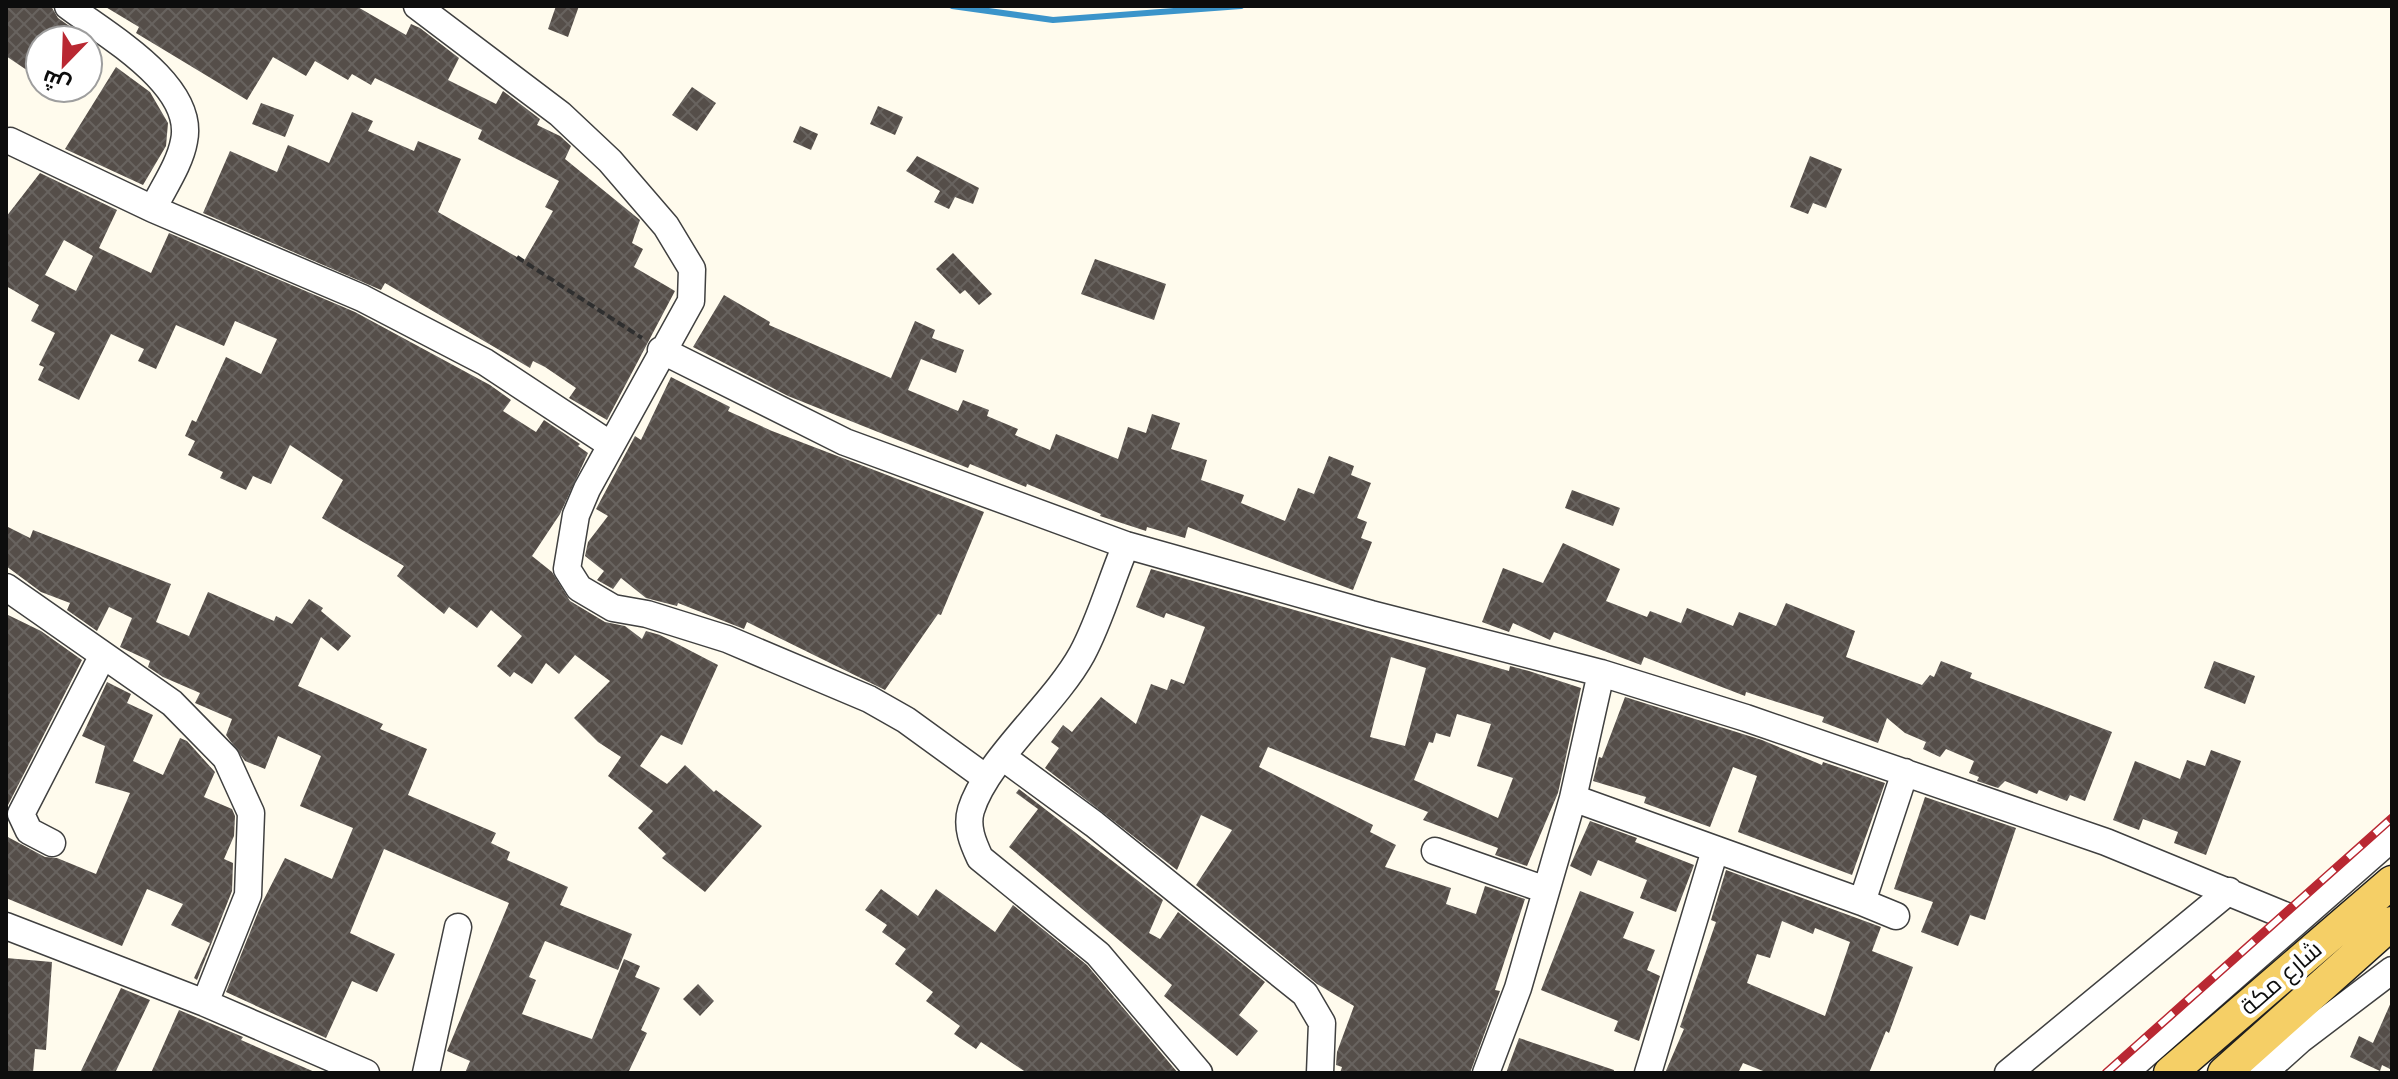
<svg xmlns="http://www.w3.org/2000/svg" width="2398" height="1079" font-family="'Libre Baskerville',Cairo,serif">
<defs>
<pattern id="building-cross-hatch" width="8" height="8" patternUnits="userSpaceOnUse" patternTransform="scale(2)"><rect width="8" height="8" fill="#554e49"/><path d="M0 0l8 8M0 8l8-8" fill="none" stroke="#68635f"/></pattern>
</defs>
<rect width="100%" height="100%" fill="#fffbed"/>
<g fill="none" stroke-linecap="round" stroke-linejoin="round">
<path stroke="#3b94ca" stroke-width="6" d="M952,6L1053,20L1241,6"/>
</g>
<path fill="url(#building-cross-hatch)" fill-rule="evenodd" d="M6,6H51L58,18L82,35L78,40H40V79L6,56Z
M104,6H356L406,35L411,24L420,28L459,58L448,80L496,104L503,91L540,119L537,125L560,136L571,146L565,159L640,220L632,243L643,249L634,267L675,291L607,420L569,398L576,388L545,367L533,361L530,368L385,283L381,290L203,213L230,151L277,172L288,145L329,163L352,112L373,121L368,131L414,151L418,141L461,159L438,212L524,261L553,211L545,207L559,181L478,139L482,130L375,78L371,85L352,74L348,80L315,61L306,76L273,57L247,100L136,33L139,27Z
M556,6H579L568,37L548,29Z
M116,67L150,92L168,123L166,146L143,185L65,149Z
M692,87L716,103L697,131L672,115Z
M261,103L294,115L285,137L252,124Z
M878,106L903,117L895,135L870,124Z
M800,126L818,134L811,150L793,142Z
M917,156L979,188L973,204L955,197L949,209L934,202L940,191L906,171Z
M1810,156L1842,169L1826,208L1813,203L1808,214L1790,207Z
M40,173L117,210L99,248L151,273L169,233L355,312L490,385L511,400L503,411L536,432L544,420L580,444L578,446L588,453L560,514L532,556L552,572L570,601L605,622L625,626L642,639L646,631L660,635L718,665L682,745L661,735L640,766L667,784L685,765L714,792L716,790L762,826L705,892L662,858L666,854L638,828L653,811L608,776L621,757L598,742L574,718L610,681L575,655L559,674L546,663L532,684L514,672L510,677L497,666L522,636L491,610L477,628L449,607L444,614L397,576L404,566L322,518L343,480L290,445L271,484L253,476L246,490L220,478L223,472L188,455L195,441L185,436L192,420L196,422L226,357L261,374L277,339L235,321L224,346L176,325L156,369L138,361L144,349L111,334L79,400L38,380L44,367L39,365L55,333L31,321L39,305L6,286V217ZM64,240L93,256L76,291L45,275Z
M953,253L992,294L979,305L965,290L960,294L936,269Z
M1095,259L1166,284L1154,320L1081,294Z
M724,295L770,322L769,325L891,378L915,321L935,330L932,338L964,350L956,373L921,359L908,390L958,411L963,400L989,410L987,416L1018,429L1015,435L1050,450L1056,434L1118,459L1128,427L1146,433L1152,414L1180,423L1171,449L1207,460L1201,480L1244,495L1241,503L1285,521L1298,488L1314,494L1329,456L1354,466L1351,475L1371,483L1357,518L1367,522L1361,538L1372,542L1353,590L1188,527L1185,538L1147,527L1146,531L1100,516L1101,514L1027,484L1026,487L970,464L968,468L788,396L693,347Z
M671,377L730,407L728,411L772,431L984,512L941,615L938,614L885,690L747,622L744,629L678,603L677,606L646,598L621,578L613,589L597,580L604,571L585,556L588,542L608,516L596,509L635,436L641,440Z
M1572,490L1620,508L1613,526L1565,508Z
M6,526L30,538L33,530L171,584L156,622L189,636L208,592L274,621L276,616L292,624L309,599L323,608L321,611L351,636L338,651L321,637L298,686L383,724L380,729L427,749L408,795L496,833L491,843L510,852L507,860L568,887L560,905L632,934L618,970L545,941L529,977L536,980L522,1014L592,1039L624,959L640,966L635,977L660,988L641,1030L647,1033L628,1073H465L470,1061L447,1051L509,903L384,849L350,933L395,954L377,992L352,981L326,1038L226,992L261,905L285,858L332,879L353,828L300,806L321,756L278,736L265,769L245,761L226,735L232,719L195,703L200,693L163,677L148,667L150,661L120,647L132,618L109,607L97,631L67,610L70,603L41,592L6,566Z
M1563,543L1620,569L1606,601L1647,617L1650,611L1681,623L1687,608L1733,626L1739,612L1776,626L1786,603L1855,631L1846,657L1922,685L1930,675L1934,677L1941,661L1972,673L1970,678L2112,732L2085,801L2070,795L2067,801L2039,790L2037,794L2005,781L1998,788L1977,781L1979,777L1969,773L1974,761L1946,749L1940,757L1923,749L1926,742L1905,733L1887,718L1878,743L1822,722L1824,717L1746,692L1745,696L1644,657L1641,665L1554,632L1550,640L1513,623L1509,632L1482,622L1503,568L1543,583Z
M1151,569L1509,671L1510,666L1529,671L1581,688L1558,793L1527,866L1495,855L1498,848L1423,820L1428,812L1268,747L1259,767L1373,825L1370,832L1396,845L1385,867L1451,888L1446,904L1476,914L1485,886L1525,899L1495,990L1500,991L1470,1073H1340L1342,1067L1336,1065L1337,1052L1354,1006L1317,984L1196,885L1232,830L1201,815L1177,870L1045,768L1059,748L1051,742L1063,725L1072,732L1101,697L1136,724L1151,684L1167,690L1171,679L1184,684L1205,627L1166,613L1164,618L1136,607ZM1391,657L1426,668L1405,746L1370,737ZM1457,714L1491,724L1477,766L1513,778L1498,818L1414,780L1429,742L1433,743L1436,733L1450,737Z
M6,614L41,631L82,660L6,809Z
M2214,661L2255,676L2245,704L2204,688Z
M107,682L131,694L127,703L153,715L133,761L163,775L180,738L187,741L215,772L204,797L232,809L235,816L234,836L224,859L233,863L232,891L197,980L194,978L210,943L171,925L183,904L147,889L122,946L6,898V836L45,857L57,858L96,874L130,793L95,783L105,746L82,736Z
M1625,697L1762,740L1822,765L1823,762L1885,783L1852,875L1738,832L1757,776L1733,767L1710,827L1644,803L1646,797L1593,781L1599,757L1602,758Z
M2211,750L2241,761L2206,855L2174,843L2178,832L2143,819L2139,830L2113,820L2135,761L2180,779L2187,760L2205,766Z
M1019,789L1163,900L1149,933L1160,939L1178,912L1265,982L1239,1015L1258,1031L1237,1056L1164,996L1172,985L1009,847L1038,809L1016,793Z
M1925,797L2016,828L1985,920L1970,915L1958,946L1921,932L1933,902L1894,889Z
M1590,821L1637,838L1635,842L1694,865L1676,912L1640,898L1647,880L1598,860L1591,876L1570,866Z
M1726,870L1881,927L1872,951L1913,967L1889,1033L1886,1031L1869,1073H1768L1743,1063L1738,1073H1665L1684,1029L1680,1027L1716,922L1711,920ZM1782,921L1813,934L1815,928L1850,942L1825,1016L1747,983L1757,954L1770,958Z
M881,889L918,916L936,889L995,932L1013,905L1087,965L1178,1073H1027L981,1042L976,1049L954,1034L960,1026L926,1001L933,992L895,964L906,949L882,932L887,925L865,910Z
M1580,891L1634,912L1623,938L1655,950L1647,970L1660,976L1639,1041L1614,1031L1618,1021L1541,990Z
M6,958L52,962L46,1050L35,1049L33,1073H6Z
M698,984L714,1001L700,1016L683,999Z
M121,988L150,1000L115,1073H80Z
M2392,1000V1070L2382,1065L2380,1071L2350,1057L2359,1036L2373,1043Z
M179,1010L243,1037L241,1040L317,1073H151Z
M1519,1038L1614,1070V1073H1506Z"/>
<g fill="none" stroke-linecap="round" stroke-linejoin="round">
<defs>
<path id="minor" d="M68,6C106,35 196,85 184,141C180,164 163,188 153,209
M417,6L560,114L610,161L666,226L692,269L691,301L587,489L576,515L567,569L579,588L613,608L647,614L727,639L869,699L906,720L986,778
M10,141L153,209L362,298L485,362L611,445
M661,350L845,442L1126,545L1371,614L1601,673L1746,718L2106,842L2296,920
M1126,545C1111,580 1100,621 1082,654C1054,705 987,759 971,810C966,827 973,843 980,858L1098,954L1199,1073
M6,587L172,703L226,758L251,813L248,895L205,1003
M1004,758L1094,824L1305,994L1322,1023L1320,1073
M1573,798L1862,902L1905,772
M52,843L29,831L21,814L103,655
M1435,851L1546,890
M1862,902L1896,916
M6,926L205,1003L366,1073
M426,1073L458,927
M1486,1073L1518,988L1573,798L1601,673
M1648,1073L1715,850
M2008,1073L2229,891
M2124,1073L2392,838
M2263,1073L2300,1040L2392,970"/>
<path id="major" d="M2170,1073L2392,882
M2224,1073L2392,923"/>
</defs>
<use href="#minor" stroke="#404040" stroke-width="29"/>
<use href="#major" stroke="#1e1e1e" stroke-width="35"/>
<path stroke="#2f2f2f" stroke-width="4" stroke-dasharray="8 4" stroke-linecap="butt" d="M517,257L642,338"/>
<use href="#minor" stroke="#fff" stroke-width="26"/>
<use href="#major" stroke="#f5cf66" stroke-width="32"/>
<defs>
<path id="rail" d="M2106,1073L2392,818"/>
</defs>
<use href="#rail" stroke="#b92832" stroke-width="9"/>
<use href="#rail" stroke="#fff" stroke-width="6" stroke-dasharray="18" stroke-linecap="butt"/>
</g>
<g text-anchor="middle" stroke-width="8" stroke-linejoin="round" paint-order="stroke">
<g font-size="24" fill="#0d0d0d" stroke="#fff">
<text transform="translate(2281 978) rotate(-41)" y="8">شارع مكة</text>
</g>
</g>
<rect width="2398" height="1079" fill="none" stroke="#0d0d0d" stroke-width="16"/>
<g transform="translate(64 64) rotate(203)"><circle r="38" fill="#ffffff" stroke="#9e9e9e" stroke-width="2"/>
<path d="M0-6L14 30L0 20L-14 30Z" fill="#b92832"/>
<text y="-12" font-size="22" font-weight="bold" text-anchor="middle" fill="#0d0d0d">ش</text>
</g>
</svg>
